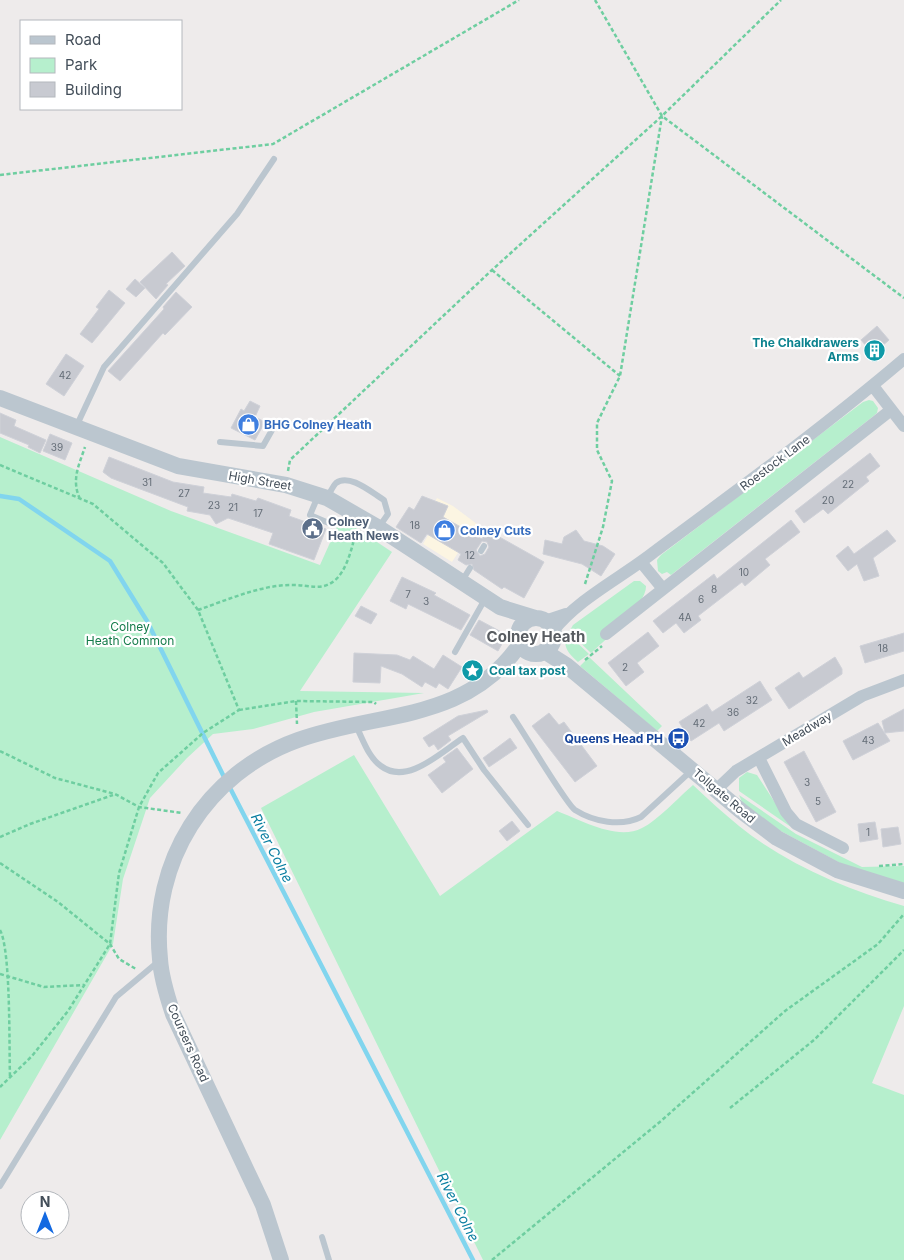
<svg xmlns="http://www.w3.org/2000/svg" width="904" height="1260" font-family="Inter,sans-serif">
<rect width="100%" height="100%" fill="#eeebeb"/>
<path fill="#fcf5e2" d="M437,498L453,506L477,524L452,562L423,544L439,516L430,511Z"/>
<path fill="#b6efcd" d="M869,400L873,401L878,408L877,413L871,418L671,575L667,572L662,574L658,571L657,560L661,555L863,402Z
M0,437L171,511L320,565L341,518L392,552L300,691L424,693L314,712L253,729L213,734L187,758L150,798L123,879L113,944L0,1140Z
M634,581H640L646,586C647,604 605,640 591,653L569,632L573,625Z
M568,634L589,654L578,662C569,654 561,646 568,634Z
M589,657L662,726L657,731L580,666Z
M354,755L440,896L557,811C581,820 617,841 642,828C657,821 679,797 693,785C708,799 723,813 739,826C786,864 846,889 904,906V1006L872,1083L904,1095V1260H483L261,808Z
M747,772L757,775L791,827L739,791V778Z
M739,795L796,834L862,867L904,866V884L844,865L777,829L742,802Z"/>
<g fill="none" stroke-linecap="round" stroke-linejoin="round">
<path stroke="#81d5ee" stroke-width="4.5" d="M0,496L19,499L110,561L147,621L225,779
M229,786L473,1260"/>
</g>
<path fill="#c8cad1" stroke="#cfd1d8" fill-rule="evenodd" d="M172,252L185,266L166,284L168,285L156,299L140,282Z
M135,279L145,288L136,297L126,289Z
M109,290L125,303L92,343L80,334L99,309L96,307Z
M176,292L192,307L165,335L163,333L120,381L108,371L164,309L163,307Z
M877,326L889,340L873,354L861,340Z
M66,354L84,366L64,396L46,384Z
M250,401L260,406L255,417L265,422L255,440L231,428L241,409L244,411Z
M0,413L16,420L14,426L46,440L40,453L28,447L29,445L0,433Z
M50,434L72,443L65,460L43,451Z
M870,453L880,466L866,477L869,481L828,514L823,509L804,523L795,511Z
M109,457L173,482L204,487L203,493L231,497L232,494L256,501L258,498L291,510L289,516L326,529L314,560L269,544L273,533L228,518L216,524L210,515L187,511L188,507L111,478L103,472Z
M422,496L448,506L443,517L482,539L487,530L544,562L524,598L504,587L502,589L474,570L472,564L466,565L458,560L461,554L427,534L421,543L396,527L409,507L414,510ZM482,541L487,542L489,547L485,554L480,556L476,550Z
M791,520L800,532L765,559L770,565L745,586L742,582L698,616L701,620L684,633L676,623L663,633L653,621L714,574L717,579Z
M576,530L584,541L603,546L615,554L601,576L582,564L543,554L545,540L562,544L564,537Z
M887,530L896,541L873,558L879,576L864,581L857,564L848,571L836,556L848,546L854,554Z
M402,577L436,593L434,595L470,615L461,630L408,604L406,609L390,601Z
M361,606L377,614L371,624L355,616Z
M479,620L507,635L498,651L470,635Z
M648,632L659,646L637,663L644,672L626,686L608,663Z
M904,633V651L865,663L860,646Z
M354,653L397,655L410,660L413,656L434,669L443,655L462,667L448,689L439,683L436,688L425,682L422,687L402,674L381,666L380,683L353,682Z
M835,657L842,669V674L789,709L775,688L799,672L803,678Z
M760,681L772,700L724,731L719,723L691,741L679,722L707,704L712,712Z
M904,709V731L885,733L882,721Z
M487,710L488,712L448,736L451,740L438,750L434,744L429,747L423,738L458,716Z
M549,713L559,725L564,722L597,766L575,782L532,726Z
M878,723L890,741L853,760L843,741Z
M510,738L517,748L489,767L483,758Z
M457,748L473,769L442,793L428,775L446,762L443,758Z
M804,751L836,812L816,822L784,762Z
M512,821L520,831L507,841L499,831Z
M875,822L878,839L860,842L858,824Z
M898,827L901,844L883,847L881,829Z"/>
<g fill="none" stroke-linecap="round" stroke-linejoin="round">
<path stroke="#6ecea0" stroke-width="2.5" stroke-dasharray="4 2.5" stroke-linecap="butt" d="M595,0L662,116L904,298
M0,175L273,144L519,0
M492,270L620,376
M0,465L93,504L163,563L198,610L239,710L203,733L158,773L139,807L119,873L110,944L68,1011L32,1056L0,1087
M288,471L290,460L492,270L662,116L781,0
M80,499C71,480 79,465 85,447
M585,584L603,527L612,481L597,450V423L620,376L662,116
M198,610C227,600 263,584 294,585C310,585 321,591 334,581C347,571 352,547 356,532
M585,660L602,646
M296,701L297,724
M239,710L296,701L374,702L376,704
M0,751L55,778L115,794L139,807L182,813
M0,837L30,824L113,795
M0,863L58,902L110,944L119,959L136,969
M879,866L904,864
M0,930C11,950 9,1049 10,1077
M0,974L44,987L84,985
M730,1108L814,1040L904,950
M492,1260L661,1121L785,1011L878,944L904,914"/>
<path stroke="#bbc6cf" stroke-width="6" d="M76,427L104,367L237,214L274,159
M220,442L263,446L276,423
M318,496L310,515L331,524
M327,497C330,493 333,486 336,483C350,473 372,493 384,500L388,514L379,527
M481,551L484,546
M462,581L470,568
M455,652L485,599
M513,717C523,731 566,804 575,810C594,822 621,827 641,817L691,771
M356,726C363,739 368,757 381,766C407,786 441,752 463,738L484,770L528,825
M0,1186L116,997L159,961
M322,1237L329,1260"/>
<path stroke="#bbc6cf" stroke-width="12" d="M873,386L904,426
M641,562L663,589
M545,621L566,614
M553,631C579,598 621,578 654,552C739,489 824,427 904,359
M606,634L891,410
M759,758L786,812L796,824L843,848
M716,790L736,771L862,696L904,680"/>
<path stroke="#bbc6cf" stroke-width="16" d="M0,398L178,466L286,485L327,498L379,528L500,607L535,618
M518 636a18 18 0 1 1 36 0a18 18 0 1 1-36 0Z
M544,651L566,665L740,810L777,838L837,870L904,891
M281,1260L263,1205L173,1014C167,996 161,977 160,959C150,862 206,773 298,740C378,711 466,723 520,644"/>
</g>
<defs>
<symbol id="building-disc" viewBox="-11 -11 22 22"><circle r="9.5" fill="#0f9aa8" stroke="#fff"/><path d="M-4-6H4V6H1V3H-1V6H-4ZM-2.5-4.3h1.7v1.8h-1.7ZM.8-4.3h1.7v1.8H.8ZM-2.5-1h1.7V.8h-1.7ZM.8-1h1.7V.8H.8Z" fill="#fff"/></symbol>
<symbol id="shop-disc" viewBox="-11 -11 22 22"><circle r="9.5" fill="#3f7fe0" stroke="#fff"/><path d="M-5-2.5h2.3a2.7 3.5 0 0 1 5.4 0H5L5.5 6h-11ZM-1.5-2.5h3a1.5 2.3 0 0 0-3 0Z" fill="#fff"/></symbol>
<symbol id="civic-disc" viewBox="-11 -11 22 22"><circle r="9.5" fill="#5c6f8a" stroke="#fff"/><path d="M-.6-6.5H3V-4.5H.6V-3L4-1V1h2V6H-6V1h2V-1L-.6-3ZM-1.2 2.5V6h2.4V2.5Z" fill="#fff"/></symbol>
<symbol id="sight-disc" viewBox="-11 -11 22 22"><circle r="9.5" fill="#0f9aa8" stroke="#fff"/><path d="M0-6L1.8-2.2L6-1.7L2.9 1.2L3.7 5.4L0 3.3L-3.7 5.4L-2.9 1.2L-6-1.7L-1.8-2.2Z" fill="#fff"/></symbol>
<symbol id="bus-disc" viewBox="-11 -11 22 22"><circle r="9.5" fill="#1a4fb4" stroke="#fff"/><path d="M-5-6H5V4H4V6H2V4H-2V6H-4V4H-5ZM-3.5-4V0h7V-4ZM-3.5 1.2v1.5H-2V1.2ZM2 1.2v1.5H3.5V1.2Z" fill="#fff"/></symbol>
</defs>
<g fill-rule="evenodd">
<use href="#building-disc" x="862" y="338" width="25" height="25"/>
<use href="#shop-disc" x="236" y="412" width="25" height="25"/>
<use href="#civic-disc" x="300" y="516" width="25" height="25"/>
<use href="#shop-disc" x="432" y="518" width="25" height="25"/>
<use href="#sight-disc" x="460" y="658" width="25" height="25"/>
<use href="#bus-disc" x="666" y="726" width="25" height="25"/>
</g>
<g text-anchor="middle" stroke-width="4.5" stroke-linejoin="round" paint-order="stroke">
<g font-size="10" fill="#646d77">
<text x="65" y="379">42</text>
<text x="57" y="451">39</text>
<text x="147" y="486">31</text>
<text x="848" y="488">22</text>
<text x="184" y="497">27</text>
<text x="828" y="504">20</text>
<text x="214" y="509">23</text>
<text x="233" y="511">21</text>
<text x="258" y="517">17</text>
<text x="415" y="529">18</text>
<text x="470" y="559">12</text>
<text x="744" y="576">10</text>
<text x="714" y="593">8</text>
<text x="408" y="598">7</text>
<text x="701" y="603">6</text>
<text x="426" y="605">3</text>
<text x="685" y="621">4A</text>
<text x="883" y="652">18</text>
<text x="625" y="671">2</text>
<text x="752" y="704">32</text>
<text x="733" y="716">36</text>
<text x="699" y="727">42</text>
<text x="868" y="744">43</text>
<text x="807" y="786">3</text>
<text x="818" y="805">5</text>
<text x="868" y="836">1</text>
</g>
<g font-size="12" font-weight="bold" fill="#0d838f" stroke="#fff" text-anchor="end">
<text x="859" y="347">The Chalkdrawers<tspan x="859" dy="14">Arms</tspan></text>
<text x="489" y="675" text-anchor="start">Coal tax post</text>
</g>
<g font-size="12" font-weight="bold" fill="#366cbe" stroke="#fff" text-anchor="start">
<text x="264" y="429">BHG Colney Heath</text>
<text x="460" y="535">Colney Cuts</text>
</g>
<g font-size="12" fill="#434e59" stroke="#fff">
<text transform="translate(775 463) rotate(-37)" y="4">Roestock Lane</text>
<text transform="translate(260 481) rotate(10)" y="4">High Street</text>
<text transform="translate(807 729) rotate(-31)" y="4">Meadway</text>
<text transform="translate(724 796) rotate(40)" y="4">Tollgate Road</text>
<text transform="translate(188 1043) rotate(66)" y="4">Coursers Road</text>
</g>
<g font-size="12" font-weight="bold" fill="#4e5e75" stroke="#fff" text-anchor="start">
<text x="328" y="526">Colney<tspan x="328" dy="14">Heath News</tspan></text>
</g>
<g font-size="12" fill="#137b49" stroke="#fff">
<text x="130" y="631">Colney<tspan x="130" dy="14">Heath Common</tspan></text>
</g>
<g font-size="12" font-weight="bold" fill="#164399" stroke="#fff" text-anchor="end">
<text x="663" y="743">Queens Head PH</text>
</g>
<g font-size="14" font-style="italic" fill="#087da0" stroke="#fff">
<text transform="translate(272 848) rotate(63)" y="5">River Colne</text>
<text transform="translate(458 1207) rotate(63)" y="5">River Colne</text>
</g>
<g font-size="15" font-weight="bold" fill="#585c61" stroke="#fff">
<text x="536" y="642">Colney Heath</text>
</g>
</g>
<rect x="20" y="20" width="162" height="90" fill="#ffffff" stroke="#b4b8bd"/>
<rect x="30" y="36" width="25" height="8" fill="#bbc6cf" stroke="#b4b8bd"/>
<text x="65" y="45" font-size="15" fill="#434e59">Road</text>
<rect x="30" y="58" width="25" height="15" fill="#b6efcd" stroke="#b4b8bd"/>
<text x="65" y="70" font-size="15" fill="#434e59">Park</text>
<rect x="30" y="82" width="25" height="15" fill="#c8cad1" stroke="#b4b8bd"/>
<text x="65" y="95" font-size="15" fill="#434e59">Building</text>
<g transform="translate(45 1215)"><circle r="24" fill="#ffffff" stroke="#b4b8bd"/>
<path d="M0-4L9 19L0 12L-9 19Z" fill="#1369e1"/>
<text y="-8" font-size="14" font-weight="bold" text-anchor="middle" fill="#434e59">N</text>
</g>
</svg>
